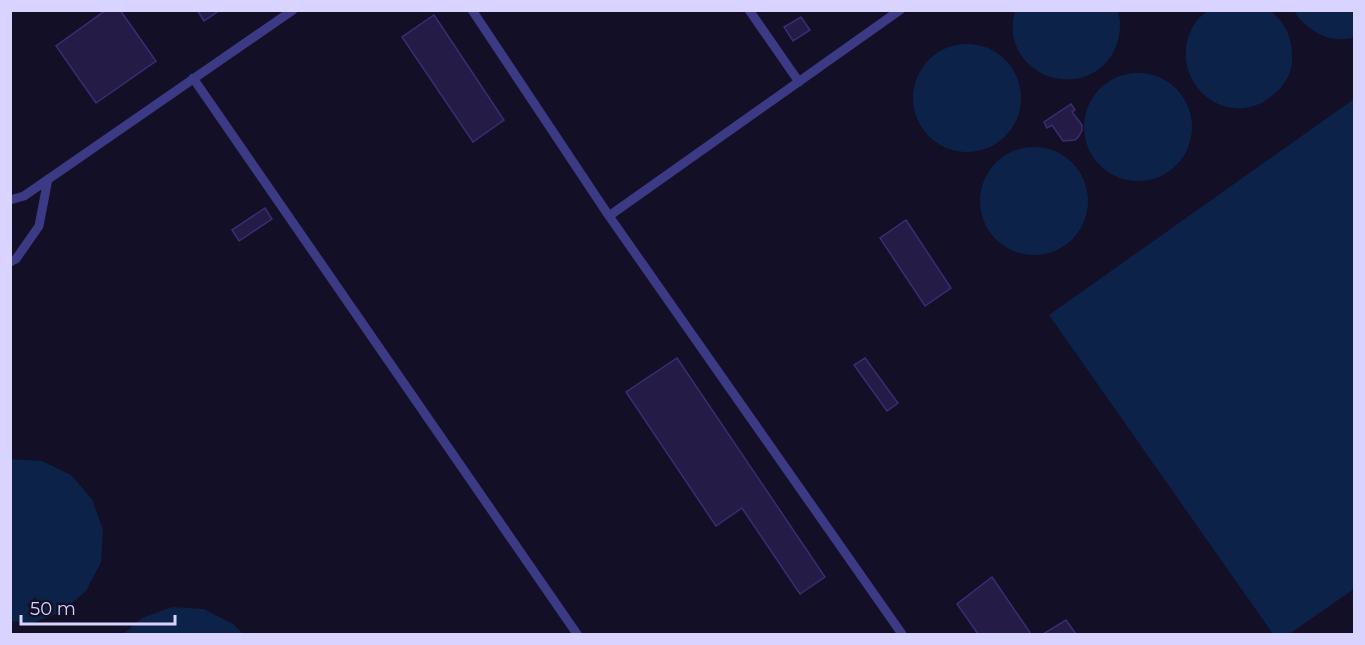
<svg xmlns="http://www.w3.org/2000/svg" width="1365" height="645" font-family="Montserrat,sans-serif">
<rect width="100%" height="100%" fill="#130f26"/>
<path fill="#0c2248" d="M1015,11H1118C1122,24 1120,38 1114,51C1090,97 1021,84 1013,34C1012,27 1013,17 1015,11Z
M1208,11H1271C1288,26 1293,40 1292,63C1291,75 1283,87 1274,94C1227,136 1161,78 1195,23C1198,18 1204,14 1208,11Z
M1294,11H1354V37C1331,45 1306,30 1294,11Z
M913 98a54 54 0 1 1 108 0a54 54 0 1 1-108 0Z
M1084 127a54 54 0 1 1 108 0a54 54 0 1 1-108 0Z
M1354,99V589L1289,634H1273L1049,315Z
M980 201a54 54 0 1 1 108 0a54 54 0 1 1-108 0Z
M10,459L42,461L71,475L92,499L103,530L101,562L86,591L62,612L32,623L11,621Z
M172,607L204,609L233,624L243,634H123L142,618Z"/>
<path fill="#241b47" stroke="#3b2d73" stroke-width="1.5" d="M106,10H120L156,61L96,103L56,46Z
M197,10H220L204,21Z
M434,15L504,120L473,142L402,37Z
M801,17L810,30L793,41L784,27Z
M1071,104L1075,110L1072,112L1082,125V130L1079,136L1075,140L1063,141L1052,125L1047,128L1044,122Z
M265,208L272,219L239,241L232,230Z
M906,220L951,288L925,306L880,238Z
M677,358L825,577L800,594L742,508L716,526L626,392Z
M865,358L898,403L887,411L854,365Z
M992,577L1031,634H978L957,604Z
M1066,620L1076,634H1043Z"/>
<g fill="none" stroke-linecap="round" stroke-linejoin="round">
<path stroke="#3d3a85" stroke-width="9" d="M472,10L609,216L902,634
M749,10L799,82
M193,78L577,634
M10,200L24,196L293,10
M609,216L900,10
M10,262L16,259L39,226L48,179"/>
</g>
<rect width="1365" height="645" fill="none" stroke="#d9d4ff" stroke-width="24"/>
<path d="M21 615v9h154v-9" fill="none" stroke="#d9d4ff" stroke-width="3"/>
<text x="30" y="615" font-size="18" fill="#d9d4ff" stroke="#130f26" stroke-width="4.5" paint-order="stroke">50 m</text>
</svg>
